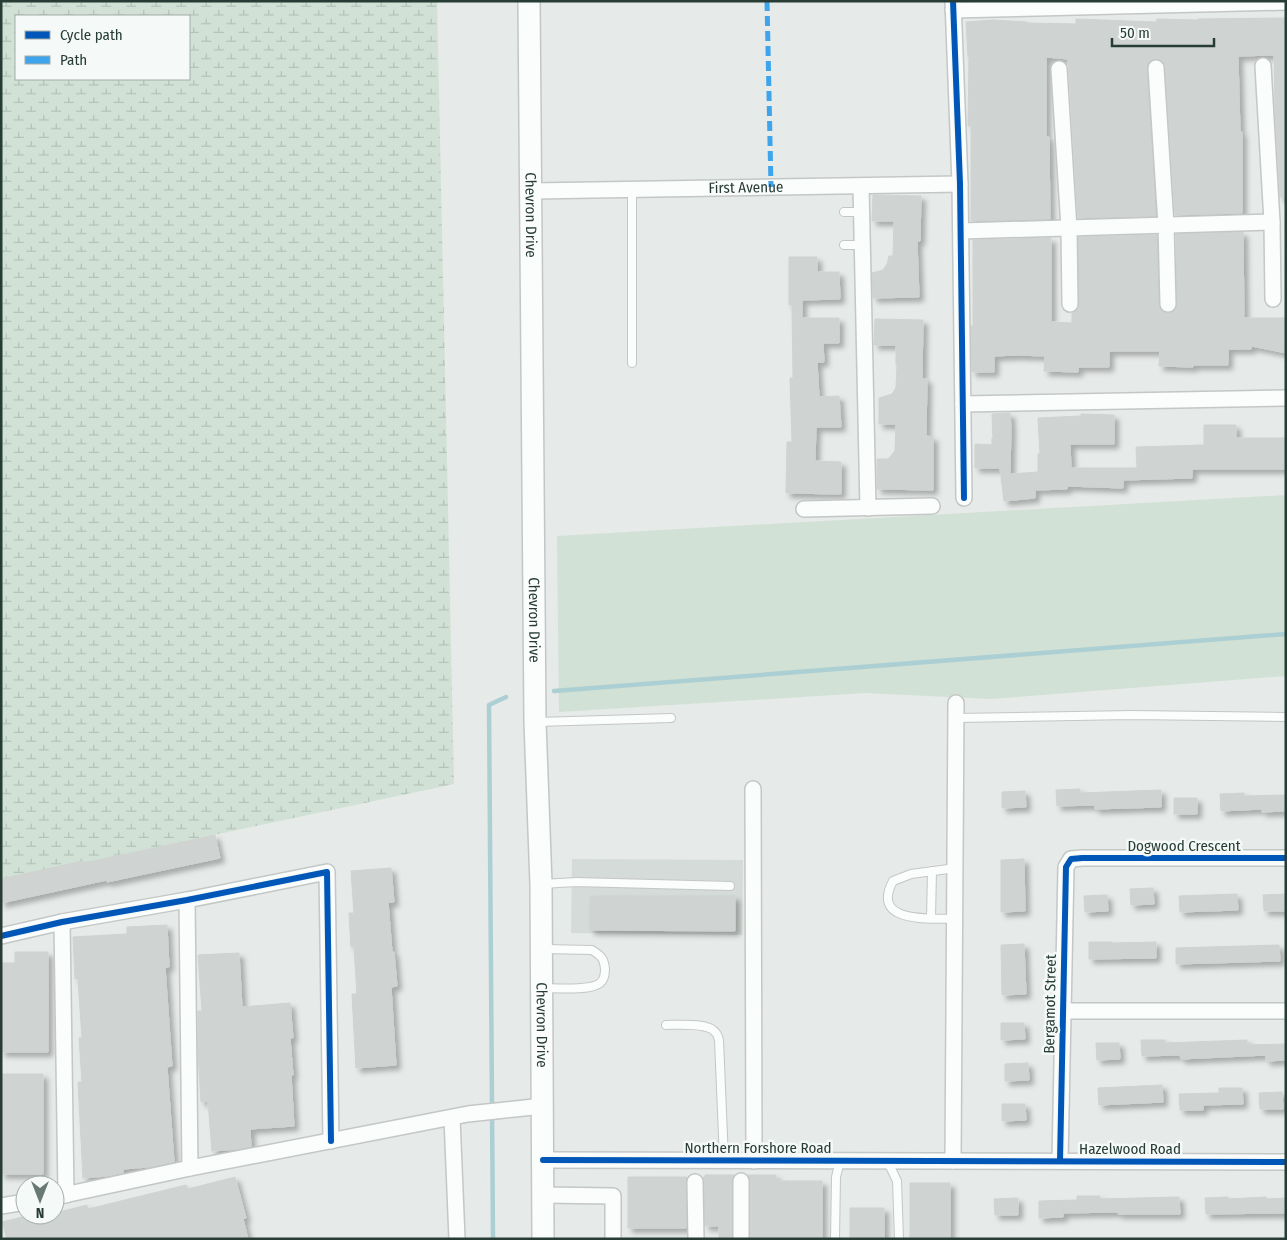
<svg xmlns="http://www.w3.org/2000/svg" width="1287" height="1240" font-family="'Fira Sans Condensed',sans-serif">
<defs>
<pattern id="wetland-marsh" width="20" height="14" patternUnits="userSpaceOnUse" patternTransform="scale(1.25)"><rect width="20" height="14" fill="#d1e1d5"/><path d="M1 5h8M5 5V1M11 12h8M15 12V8" fill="none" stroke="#b3c2b7"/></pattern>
<filter id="shadow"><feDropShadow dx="4.5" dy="4.5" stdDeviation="2.5" flood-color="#0004"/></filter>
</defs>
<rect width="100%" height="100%" fill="#e6eae8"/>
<path fill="#d5dbd8" d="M572,859L743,860L742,935L571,933Z"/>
<path fill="#d1e1d5" d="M1286,495V676L991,699L865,693L559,712L557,536Z"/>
<path fill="url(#wetland-marsh)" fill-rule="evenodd" d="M1,1H437L454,784L1,880ZM16,16H189V79H16Z"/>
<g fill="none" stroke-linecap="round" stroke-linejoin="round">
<path stroke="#accfd3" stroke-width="4.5" d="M554,691L1286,634
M493,1239L489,705L506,697"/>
</g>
<path fill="#cfd3d1" stroke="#cfd3d1" filter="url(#shadow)" d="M1286,18V197H1280L1275,110L1274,55L1238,56L1240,132H1242V213L1175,215L1165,67L1164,63L1161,60L1155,59L1150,61L1148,63L1147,69L1156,216L1078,218L1068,59L1046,57V137H1049L1050,219L972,221L971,220V126H968L969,57H968L966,22L993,20L1027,22V23L1076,24V19L1156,22L1157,19L1198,20V19Z
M873,195L921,196L920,241H917L919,297L873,298L872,273L883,270L887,264L889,256H893L894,221H872Z
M1243,232L1244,318H1286V353L1251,346V349H1228V365H1193V367L1159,366L1160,351H1109V367H1078V372L1044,371L1045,356L1017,355L994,356V372H972L971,326H973V240L1051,238V322L1072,323V313L1078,309L1079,304L1078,237L1157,235L1159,304L1160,308L1163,312L1169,313L1172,312L1176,309L1177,304L1176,234Z
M789,257H817V272H839L840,299L802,300V318H839V343H823L824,362H817L819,397L839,396L841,427H816L815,461L841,462V494L786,493L787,442H792L790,378H793L792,305H789Z
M875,319L923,320L922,379H927L926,436L933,437V490L877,489V459H888L895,451L896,424H879V398L892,394L896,388L897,365H896V345H874Z
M1010,413L1011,428L1010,474L1038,472V454H1040L1038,418L1081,416V414L1114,415V444H1070L1071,468H1137L1136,447L1204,445V425H1236V438H1286V469H1192V478L1123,480V488L1067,486V489L1035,490V498L1004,501L1000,468H975V444L992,445V438H993L992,414Z
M1080,789V793L1161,790V807L1095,809V805L1057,806L1056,790Z
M1025,791L1026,807L1002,808V792Z
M1244,793V796L1285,795V811L1262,812V809L1221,811L1220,794Z
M1174,798H1197V814H1174Z
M215,835L220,858L107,882V880L1,903V879L83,861V863Z
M1024,859L1025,911L1001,912V860Z
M391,868L394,902H388L392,952H394L397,986L391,987L396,1065L356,1068L352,994H357L354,947H351L349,913H354L351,871Z
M1153,888L1154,904L1131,905L1130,889Z
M1237,894L1238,910L1180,912L1179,896Z
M1286,894V911H1264L1263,895Z
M1107,895L1108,911L1085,912L1084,896Z
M590,896H735V931L590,930Z
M167,925L169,967H165L172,1066L167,1067L174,1162L149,1167L123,1169V1173L107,1176L83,1178L78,1082H82L79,1038H82L78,979H75L73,937L127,934V927Z
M1089,942H1112V943L1156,942V958L1089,959Z
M1024,944L1026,994L1002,995L1001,945Z
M1279,945L1280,961L1176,964V948Z
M15,952H48V1052H1V963H15Z
M239,953L242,1007L290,1003L293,1038H290L293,1075H291L294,1126L250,1129L251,1147L240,1149L212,1151L208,1101L201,1102L198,1054V1011H202L198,955Z
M1001,1023H1024L1025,1039L1001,1040Z
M1141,1040H1165V1043L1247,1040V1045L1286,1044V1060L1266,1061V1055L1181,1059L1180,1055L1142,1056Z
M1096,1043H1119L1120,1059L1097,1060Z
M1028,1063L1029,1080L1005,1081V1064Z
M1,1074H43V1174H1Z
M1162,1085L1163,1102L1099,1105L1098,1088Z
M1219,1088H1242L1243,1104L1203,1105V1110H1180L1179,1094L1219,1093Z
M1282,1092L1283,1109H1260L1259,1093Z
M1002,1104H1025L1026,1120L1002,1121Z
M705,1175H734L732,1181V1239H719V1226H705L704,1182L703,1177H705Z
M748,1175H776V1181H822V1239H750V1181Z
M235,1177L246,1218L243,1219L248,1239H7L2,1222L30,1215H55V1213L87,1205L88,1209L186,1185L188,1189Z
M628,1177H687L686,1182V1228H628Z
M910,1183H950V1239H910Z
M1077,1196H1100V1199L1179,1197L1180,1214H1118V1212L1063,1213V1217L1039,1218V1201L1077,1200Z
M1228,1197V1199L1266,1197V1199L1286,1198V1213L1206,1214L1205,1198Z
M1018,1198V1215H995L994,1199Z
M850,1208H884V1239H850Z"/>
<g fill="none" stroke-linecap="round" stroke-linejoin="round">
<defs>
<path id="service" d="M632,190V363
M844,212H861
M844,245H862
M956,718L1132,715L1286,717
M537,722L671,718
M542,884L576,882L730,886
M931,918L932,871
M955,919C930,918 870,924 893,881L911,874L956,868
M543,949L592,950C601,956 604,958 605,969C605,974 604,980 600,983C591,991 556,988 544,988
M666,1025C678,1025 709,1022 716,1033C718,1035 718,1038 719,1040L724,1160
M887,1160L897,1181L899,1239
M835,1239L836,1177L840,1161"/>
<g id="minor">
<path d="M953,1L960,184L964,498"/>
<path d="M953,10L1286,2"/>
<path d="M1263,66L1272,222L1273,299"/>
<path d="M1156,68L1166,225L1168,304"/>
<path d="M1059,69L1069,228L1070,304"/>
<path d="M861,186L868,508"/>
<path id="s1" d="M532,191L960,184"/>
<path d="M961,231L1272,222"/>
<path d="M963,404L1286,398"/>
<path d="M804,509L932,506"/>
<path d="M753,789L754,1161"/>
<path d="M187,900L190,1168"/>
<path d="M62,922L66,1195"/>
<path d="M1,936L62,922L187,900L327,872L331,1141"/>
<path d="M1062,1011H1286"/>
<path d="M452,1118L457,1239"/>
<path d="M543,1160L1286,1162"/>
<path d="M953,1161L956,703"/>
<path d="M1060,1161L1066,867L1071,859L1082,858H1286"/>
<path d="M695,1182L696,1239"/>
<path d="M543,1195L613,1196V1239"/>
<path d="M55,1197L190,1168L468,1114L543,1106"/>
<path d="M1,1206L25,1202"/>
<path d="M741,1239V1181"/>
</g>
<g id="secondary">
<path id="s2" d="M529,1L535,722L541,884L543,1239"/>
</g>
</defs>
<use href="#service" stroke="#c3c7c5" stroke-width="10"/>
<use href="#minor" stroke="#c3c7c5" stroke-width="18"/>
<use href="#secondary" stroke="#c2c7c5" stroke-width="24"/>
<use href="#service" stroke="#fbfcfc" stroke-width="8"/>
<use href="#minor" stroke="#fbfcfc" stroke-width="15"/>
<use href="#secondary" stroke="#fbfcfc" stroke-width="21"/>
<path stroke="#3ea4eb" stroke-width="5" stroke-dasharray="10 5" stroke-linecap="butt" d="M767,1L771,187"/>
<defs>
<path id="cycleway" d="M953,1L960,184L964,498
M1,936L62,922L187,900L327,872L331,1141
M543,1160L1286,1162
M1060,1161L1066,867L1071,859L1082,858H1286"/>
</defs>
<use href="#cycleway" stroke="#f5f9f7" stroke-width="9"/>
<use href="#cycleway" stroke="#0057b8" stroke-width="6"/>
</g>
<g text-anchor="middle" stroke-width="5" stroke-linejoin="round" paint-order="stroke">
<g font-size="15" fill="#263c35" stroke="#f5f9f7">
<text dy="5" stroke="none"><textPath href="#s1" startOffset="214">First Avenue</textPath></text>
<text dy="5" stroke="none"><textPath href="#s2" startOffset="214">Chevron Drive</textPath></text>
<text dy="5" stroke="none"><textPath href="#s2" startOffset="619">Chevron Drive</textPath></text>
<text x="1184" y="851">Dogwood Crescent</text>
<text transform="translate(1050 1004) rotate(-89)" y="5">Bergamot Street</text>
<text dy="5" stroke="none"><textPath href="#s2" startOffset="1024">Chevron Drive</textPath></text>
<text x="758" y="1153">Northern Forshore Road</text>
<text x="1130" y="1154">Hazelwood Road</text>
</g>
</g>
<rect width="1287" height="1240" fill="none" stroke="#263c35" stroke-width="5"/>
<rect x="15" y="15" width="175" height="65" fill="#f5f9f7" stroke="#a2ada9"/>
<rect x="25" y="31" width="25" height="8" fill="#0057b8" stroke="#a2ada9"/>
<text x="60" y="40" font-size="15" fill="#263c35">Cycle path</text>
<rect x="25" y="56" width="25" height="8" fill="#3ea4eb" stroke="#a2ada9"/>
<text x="60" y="65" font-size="15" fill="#263c35">Path</text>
<g transform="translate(40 1200) rotate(180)"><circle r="24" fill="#f5f9f7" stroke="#a2ada9"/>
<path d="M0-4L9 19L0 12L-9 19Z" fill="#697974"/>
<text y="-8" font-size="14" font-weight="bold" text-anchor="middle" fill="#263c35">N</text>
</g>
<path d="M1112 38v8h102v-8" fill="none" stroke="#263c35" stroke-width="2.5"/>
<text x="1120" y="38" font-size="15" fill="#263c35" stroke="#f5f9f7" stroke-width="4" paint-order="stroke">50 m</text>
</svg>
